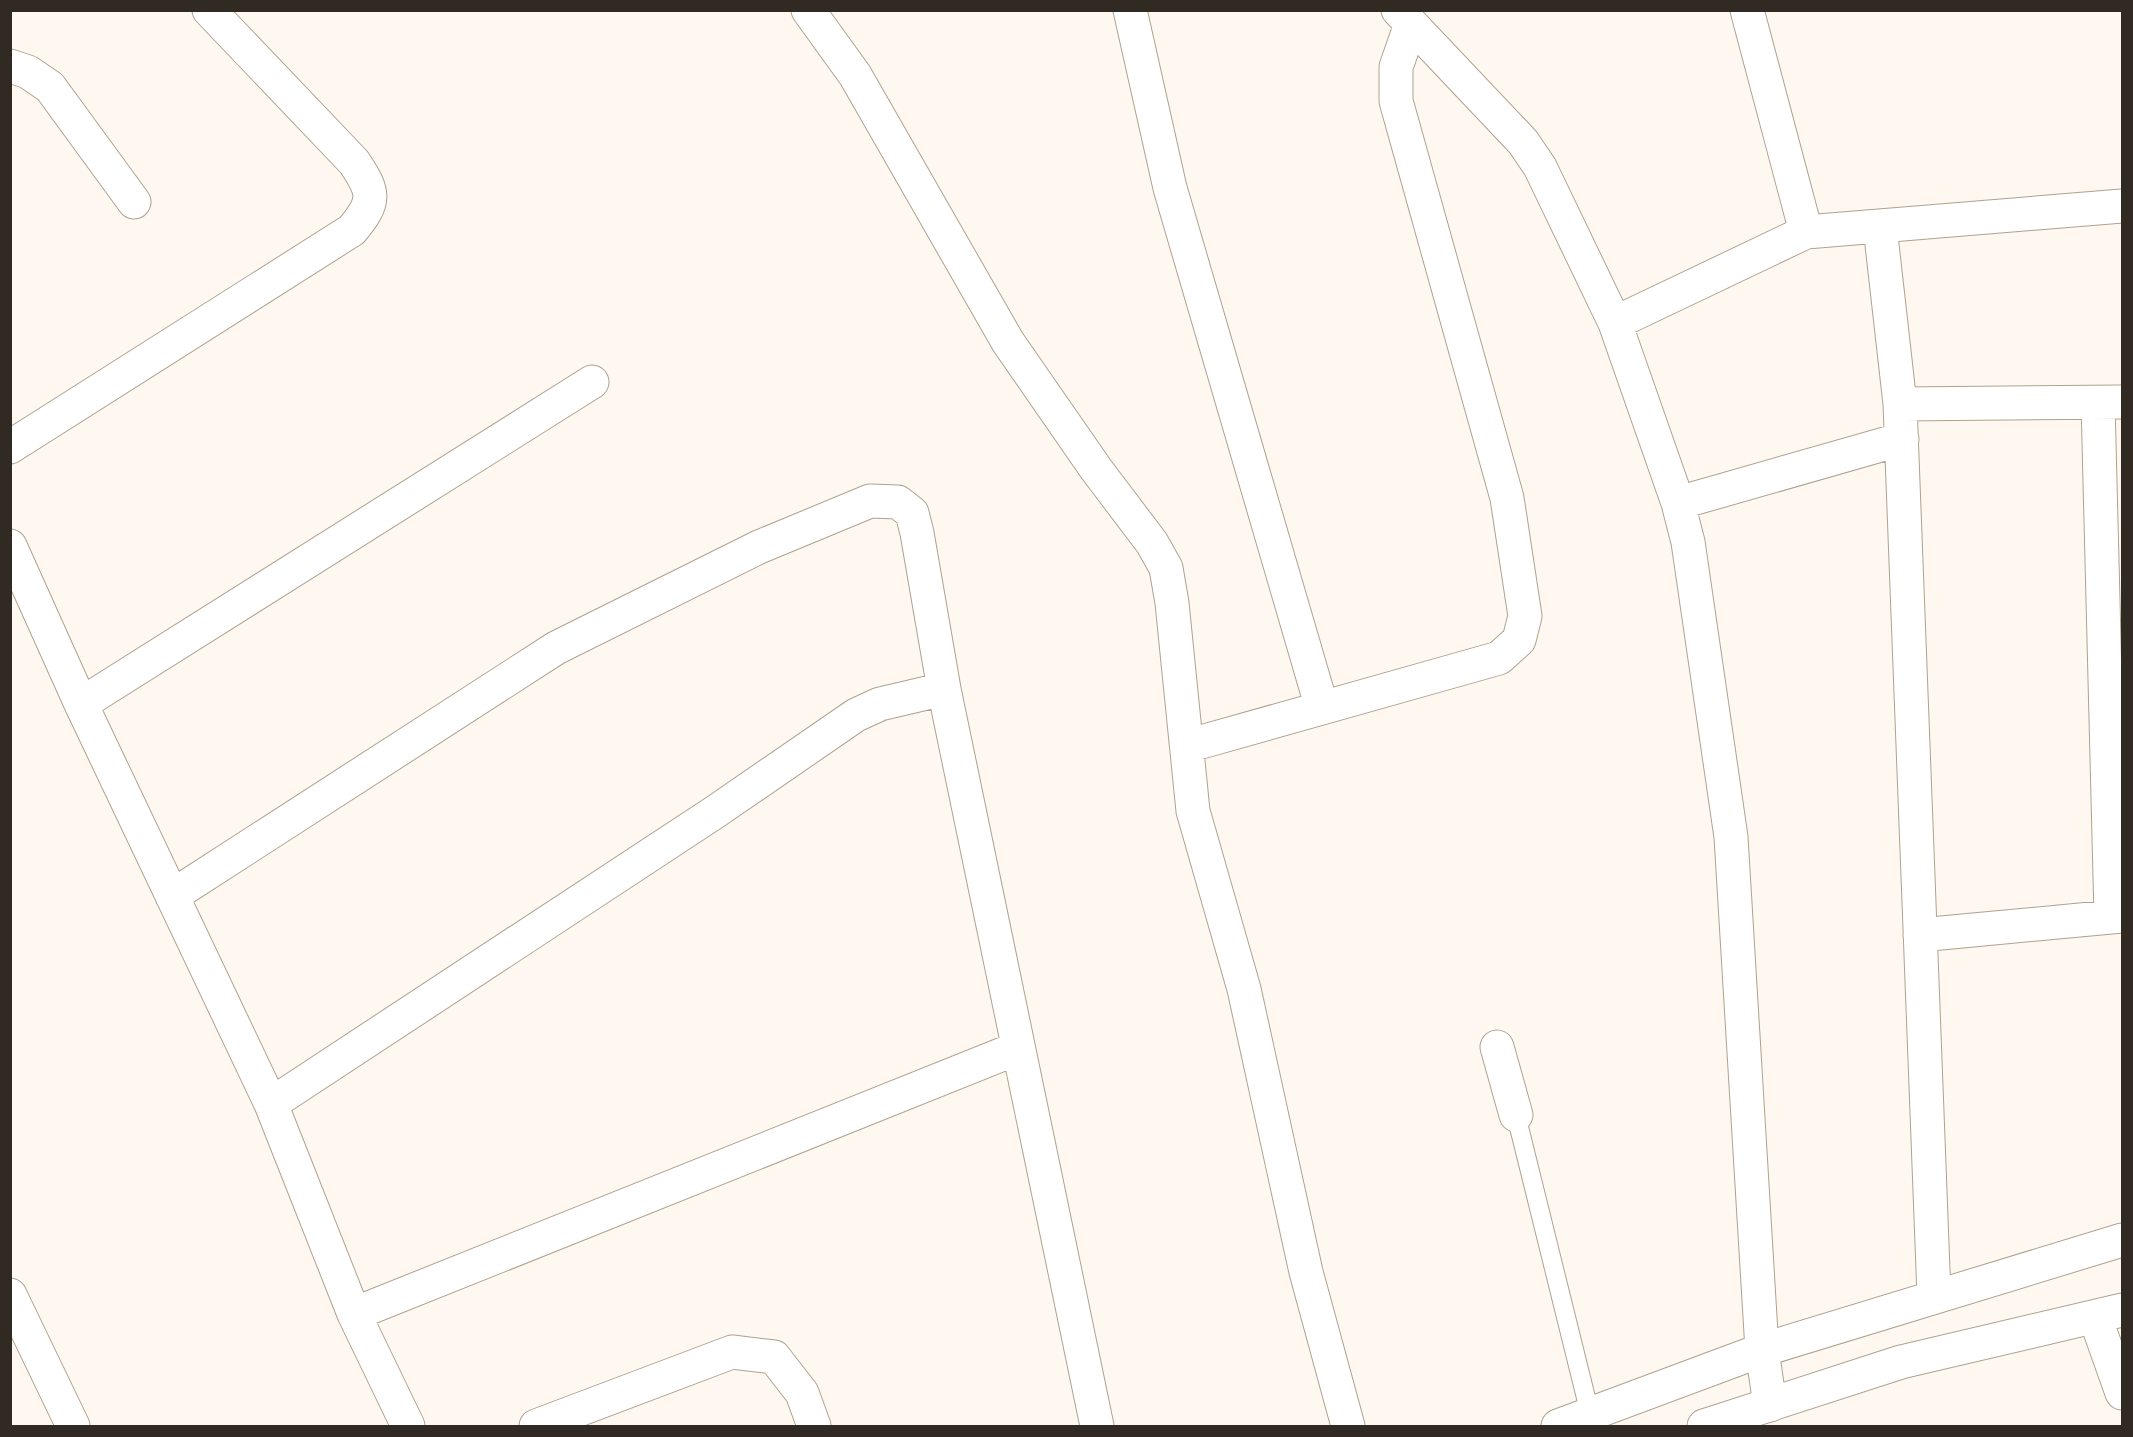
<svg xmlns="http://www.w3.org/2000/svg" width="2133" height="1437" font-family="'Exo 2',sans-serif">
<rect width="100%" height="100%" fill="#fef8f0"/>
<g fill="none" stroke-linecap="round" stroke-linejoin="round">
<defs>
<path id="lane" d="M1516,1115L1590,1414"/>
<path id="street" d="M808,10L855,75L1008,342L1096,469L1152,543L1166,568L1172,603L1193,811L1244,989L1306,1272L1348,1426
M1130,10L1170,188L1322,708
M1398,10L1523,142L1540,167L1615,323L1678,503L1688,542L1731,837L1762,1350L1770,1405
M1747,10L1806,232
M10,66L28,72L50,87L134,202
M1880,227L1900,404L1934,1296
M1615,323L1806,232L2122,206
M2098,403L2111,916
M1900,404L2122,402
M10,447L352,230C376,201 375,193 354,162L209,10
M1678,503L1902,439
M10,546L81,704L271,1104L354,1314L408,1426
M81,704L592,382
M1187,746L1499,658L1519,640L1525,616L1507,498L1396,101V67L1411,24
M172,896L556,648L759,547L870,501L898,502L912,513L917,533L944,689L1097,1426
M1920,935L2122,916
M1497,1047L1516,1115
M271,1104L715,812L856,715L880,704L944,689
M10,1295L73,1426
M354,1314L1018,1048
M2095,1317L2122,1393
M536,1426L732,1352L774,1357L802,1393L814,1426"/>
<path id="secondary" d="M1558,1426L1762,1350L2122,1240
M1704,1426L1901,1362L2122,1310"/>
</defs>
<use href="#lane" stroke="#b0a18f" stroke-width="20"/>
<use href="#street" stroke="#b0a18f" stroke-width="35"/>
<use href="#secondary" stroke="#b0a18f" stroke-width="35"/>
<use href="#lane" stroke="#fff" stroke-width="18"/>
<use href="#street" stroke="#fff" stroke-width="33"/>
<use href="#secondary" stroke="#fff" stroke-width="33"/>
</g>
<rect width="2133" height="1437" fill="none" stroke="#302a22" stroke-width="24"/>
</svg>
